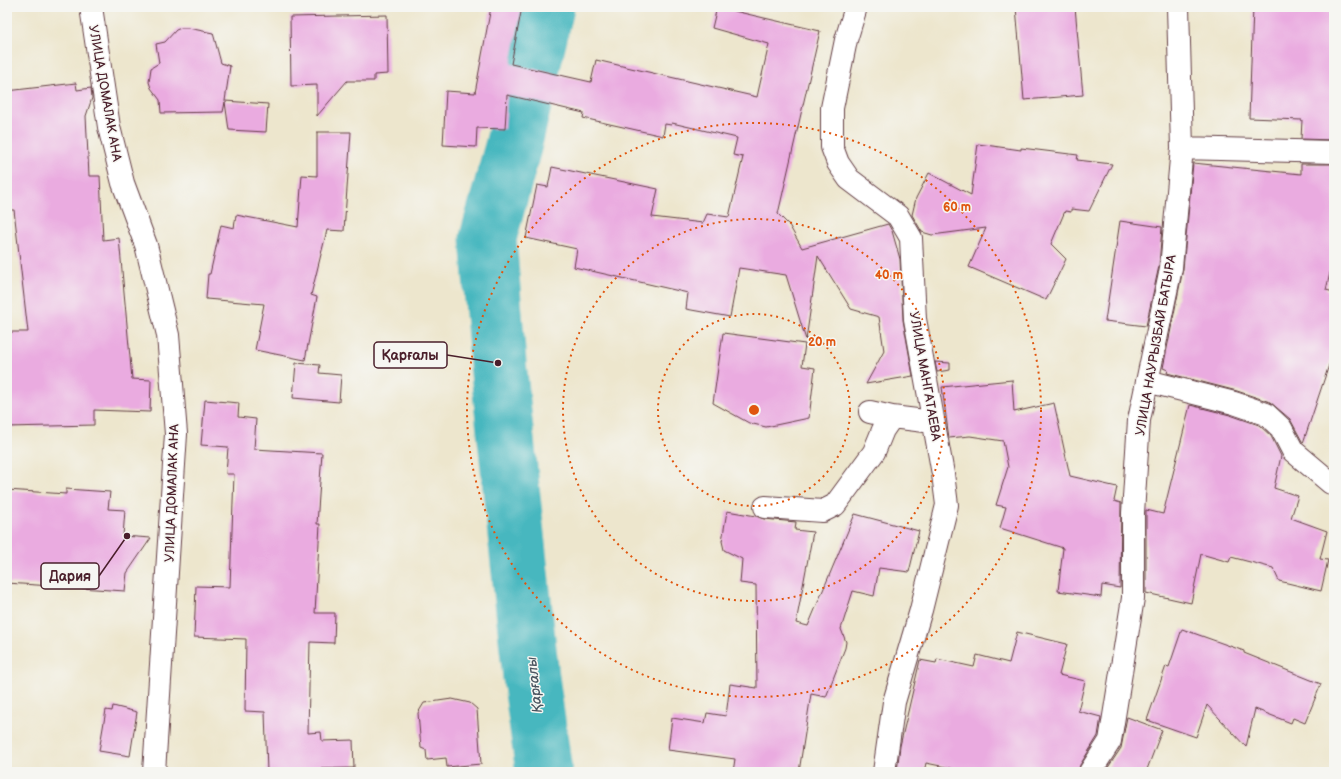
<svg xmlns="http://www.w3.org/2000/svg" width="1341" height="779" font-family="'Balsamiq Sans',sans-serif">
<rect width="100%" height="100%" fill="#f6f6f2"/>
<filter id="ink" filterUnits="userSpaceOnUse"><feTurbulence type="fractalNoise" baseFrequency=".025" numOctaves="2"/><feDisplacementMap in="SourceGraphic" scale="8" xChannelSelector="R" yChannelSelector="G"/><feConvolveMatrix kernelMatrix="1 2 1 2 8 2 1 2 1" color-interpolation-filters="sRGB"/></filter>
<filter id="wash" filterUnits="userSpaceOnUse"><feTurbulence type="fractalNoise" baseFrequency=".012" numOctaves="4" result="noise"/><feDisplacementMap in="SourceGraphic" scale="16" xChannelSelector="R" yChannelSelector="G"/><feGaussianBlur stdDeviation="0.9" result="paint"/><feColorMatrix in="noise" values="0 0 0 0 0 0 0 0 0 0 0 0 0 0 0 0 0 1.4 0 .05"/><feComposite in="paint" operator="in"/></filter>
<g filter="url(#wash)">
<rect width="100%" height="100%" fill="#ede6cd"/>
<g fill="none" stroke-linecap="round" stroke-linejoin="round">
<path stroke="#47b7bf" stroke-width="57" d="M544,772L531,677L498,363L488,238L513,147L546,7"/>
</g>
<g id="blocks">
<path fill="#eaabe0" d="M491,7H522L511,64L591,82L596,60L757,97L769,44L712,28L717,7L820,31L778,214L789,225L802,248L888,224L892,231L900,259L903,320L913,376L866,384L884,351L879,317L851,309L818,256L806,340L786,275L739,268L730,317L686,309L688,293L574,267L577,249L526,238L537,185L548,187L552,167L658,189L652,217L703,223L707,214L729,217L743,157L733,155L737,138L672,123L671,125L665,124L663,136L583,118L584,113L507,95L505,129L477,128L476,147L443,145L446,91L475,93Z
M1016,7H1075L1083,95L1024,100Z
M1253,7H1332L1334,140L1301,139L1302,120L1249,118Z
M387,15L388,74L374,75V81H347L317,116V85L291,86L290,17Z
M181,28H188L213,33L221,63L230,66L225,101L268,104L266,132L229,130L225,102L223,112L161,113L160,100L151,88L149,82L151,68L159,63L156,44L165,42L176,30Z
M76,83L77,90L91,88L92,98L86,116L89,176H100L103,240L119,238L132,379L151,380L150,412L94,410V425L7,427V332H28L14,210H7V91Z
M317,132H351L344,231L327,230L311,295L317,297L305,360L255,350L264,304L206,299L208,274H210L221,225L234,228L236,215L298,227L302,175L317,176Z
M978,144L1021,150V148L1078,155L1077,160L1112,164L1089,211L1071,209V212L1065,211L1051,244L1066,259L1046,300L969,267L986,228L932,235L922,232L912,215L916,198L929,173L971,195Z
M1193,163L1301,174V164H1334V256L1326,290L1334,292V350L1303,443L1290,419L1270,402L1237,391L1167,373L1168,370L1163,368L1183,269Z
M1120,221L1162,227L1159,266L1146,326L1105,321Z
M723,333L805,344L802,366L815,368L809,418L766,427L749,423L713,403Z
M935,362L950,363V370L937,372Z
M296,363L320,365L319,373L341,375L339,402L293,398Z
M1012,380L1014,412L1054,403L1070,476L1117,487L1114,501L1121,503L1120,588L1102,585L1101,597L1058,591L1063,548L1000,528L1006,507L996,505L1008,467L1003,441L970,436L949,438L942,387Z
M205,400L239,403L238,417L256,419L254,449L322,453L317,524H320L315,613H335L334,643L310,642L308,733L321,732L322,741L353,740L354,768L305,769V772H267L265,712L245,711L246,639L194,637L196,586L230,587L234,474H226L228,447L201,445Z
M1190,405L1230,415L1259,425L1271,436L1281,456L1274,488L1298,496L1291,518L1327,531L1320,559L1328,560L1321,591L1279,581L1273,568L1231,557L1229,562L1201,554L1191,603L1146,593V510L1163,514Z
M66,489L110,492L108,509L125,510L123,536L151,538L127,573L125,591L7,583V490L66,494Z
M727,511L756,516L764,519L796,522L795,530L813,532L796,623L808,626L855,514L919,531L909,572L879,568L874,596L853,591L841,629L846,642L845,648L826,697L811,694L799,772H733L735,759L668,750L672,718L705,723L707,713L726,716L730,684L757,688L756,585L740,583L742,559L724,550L722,541Z
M1182,629L1244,651V653L1321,684L1305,723L1293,718L1291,723L1255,709L1246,747L1207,705L1196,737L1147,720L1166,666L1169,667Z
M1017,632L1067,644L1059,675L1085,681L1078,711L1101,717L1098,736L1080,765L1078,772H970L926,763L924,772H897L900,746L920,660L936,663L937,659L974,667L977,655L1009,663Z
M452,699L470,703L477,709L481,764L447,767L446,758L427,760L426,750L421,748L418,713L424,703Z
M113,706L137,712L130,756L99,751L106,710L112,711Z
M1127,717L1162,730L1146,772H1105L1121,748Z"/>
</g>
</g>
<g filter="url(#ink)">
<use href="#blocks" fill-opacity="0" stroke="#623d43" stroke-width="1"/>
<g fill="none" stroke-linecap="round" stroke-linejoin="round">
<defs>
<path id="street" d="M91,7L109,127L123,183L146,245L168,335L176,434L154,772
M856,7L846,40L832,108V147L838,163L849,179L898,216L911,238L915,319L943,474L947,505L921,610L894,702L884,772
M1182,148L1334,152
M1147,381L1234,403L1266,414L1281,428L1293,451L1331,483
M870,412L892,417L933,422
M765,507L823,511L835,505L874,452L883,430L892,417
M1090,772L1110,741L1133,598V513L1139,420L1171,268L1182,148L1178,7"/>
</defs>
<use href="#street" stroke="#623d43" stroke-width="24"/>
<use href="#street" stroke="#fff" stroke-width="22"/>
</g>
</g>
<g fill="none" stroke="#e0560e" stroke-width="2" stroke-dasharray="2 4">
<circle cx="754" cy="410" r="96"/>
<circle cx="754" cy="410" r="191"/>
<circle cx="754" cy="410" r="287"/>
</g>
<g text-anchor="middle" stroke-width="3" stroke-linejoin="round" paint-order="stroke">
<g font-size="13" fill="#4a1f2b" stroke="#f6f6f2">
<text transform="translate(106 93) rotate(80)" y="5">УЛИЦА ДОМАЛАК АНА</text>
<text transform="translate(1155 345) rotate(-80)" y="5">УЛИЦА НАУРЫЗБАЙ БАТЫРА</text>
<text transform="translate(926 376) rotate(80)" y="5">УЛИЦА МАНГАТАЕВА</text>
<text transform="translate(171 493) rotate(-88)" y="5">УЛИЦА ДОМАЛАК АНА</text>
</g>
<g font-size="14" font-style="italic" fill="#49545f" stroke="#f6f6f2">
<text transform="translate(534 685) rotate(-96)" y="5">Қарғалы</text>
</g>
</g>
<circle cx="754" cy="410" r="6" fill="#e0560e" stroke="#f6f6f2" stroke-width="2"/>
<g font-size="12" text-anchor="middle" font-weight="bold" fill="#e0560e" stroke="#f6f6f2" stroke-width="3" stroke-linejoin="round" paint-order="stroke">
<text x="957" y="211">60 m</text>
<text x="889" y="279">40 m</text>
<text x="822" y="346">20 m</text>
</g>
<path fill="none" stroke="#4a1f2b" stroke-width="1.5" d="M498 363L447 355M127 536L99 576"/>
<g fill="#4a1f2b" stroke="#f6f6f2" stroke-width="1.5">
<circle cx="498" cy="363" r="4"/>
<circle cx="127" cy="536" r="4"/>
</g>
<g fill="#f6f6f2" stroke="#4a1f2b" stroke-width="1.5">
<rect x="374" y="342" width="73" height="26" rx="4"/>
<rect x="41" y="563" width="58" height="26" rx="4"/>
</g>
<g font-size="14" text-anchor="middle" font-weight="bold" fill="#4a1f2b">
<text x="410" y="360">Қарғалы</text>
<text x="70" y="581">Дария</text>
</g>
<rect width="1341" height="779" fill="none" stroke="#f6f6f2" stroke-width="24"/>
</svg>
